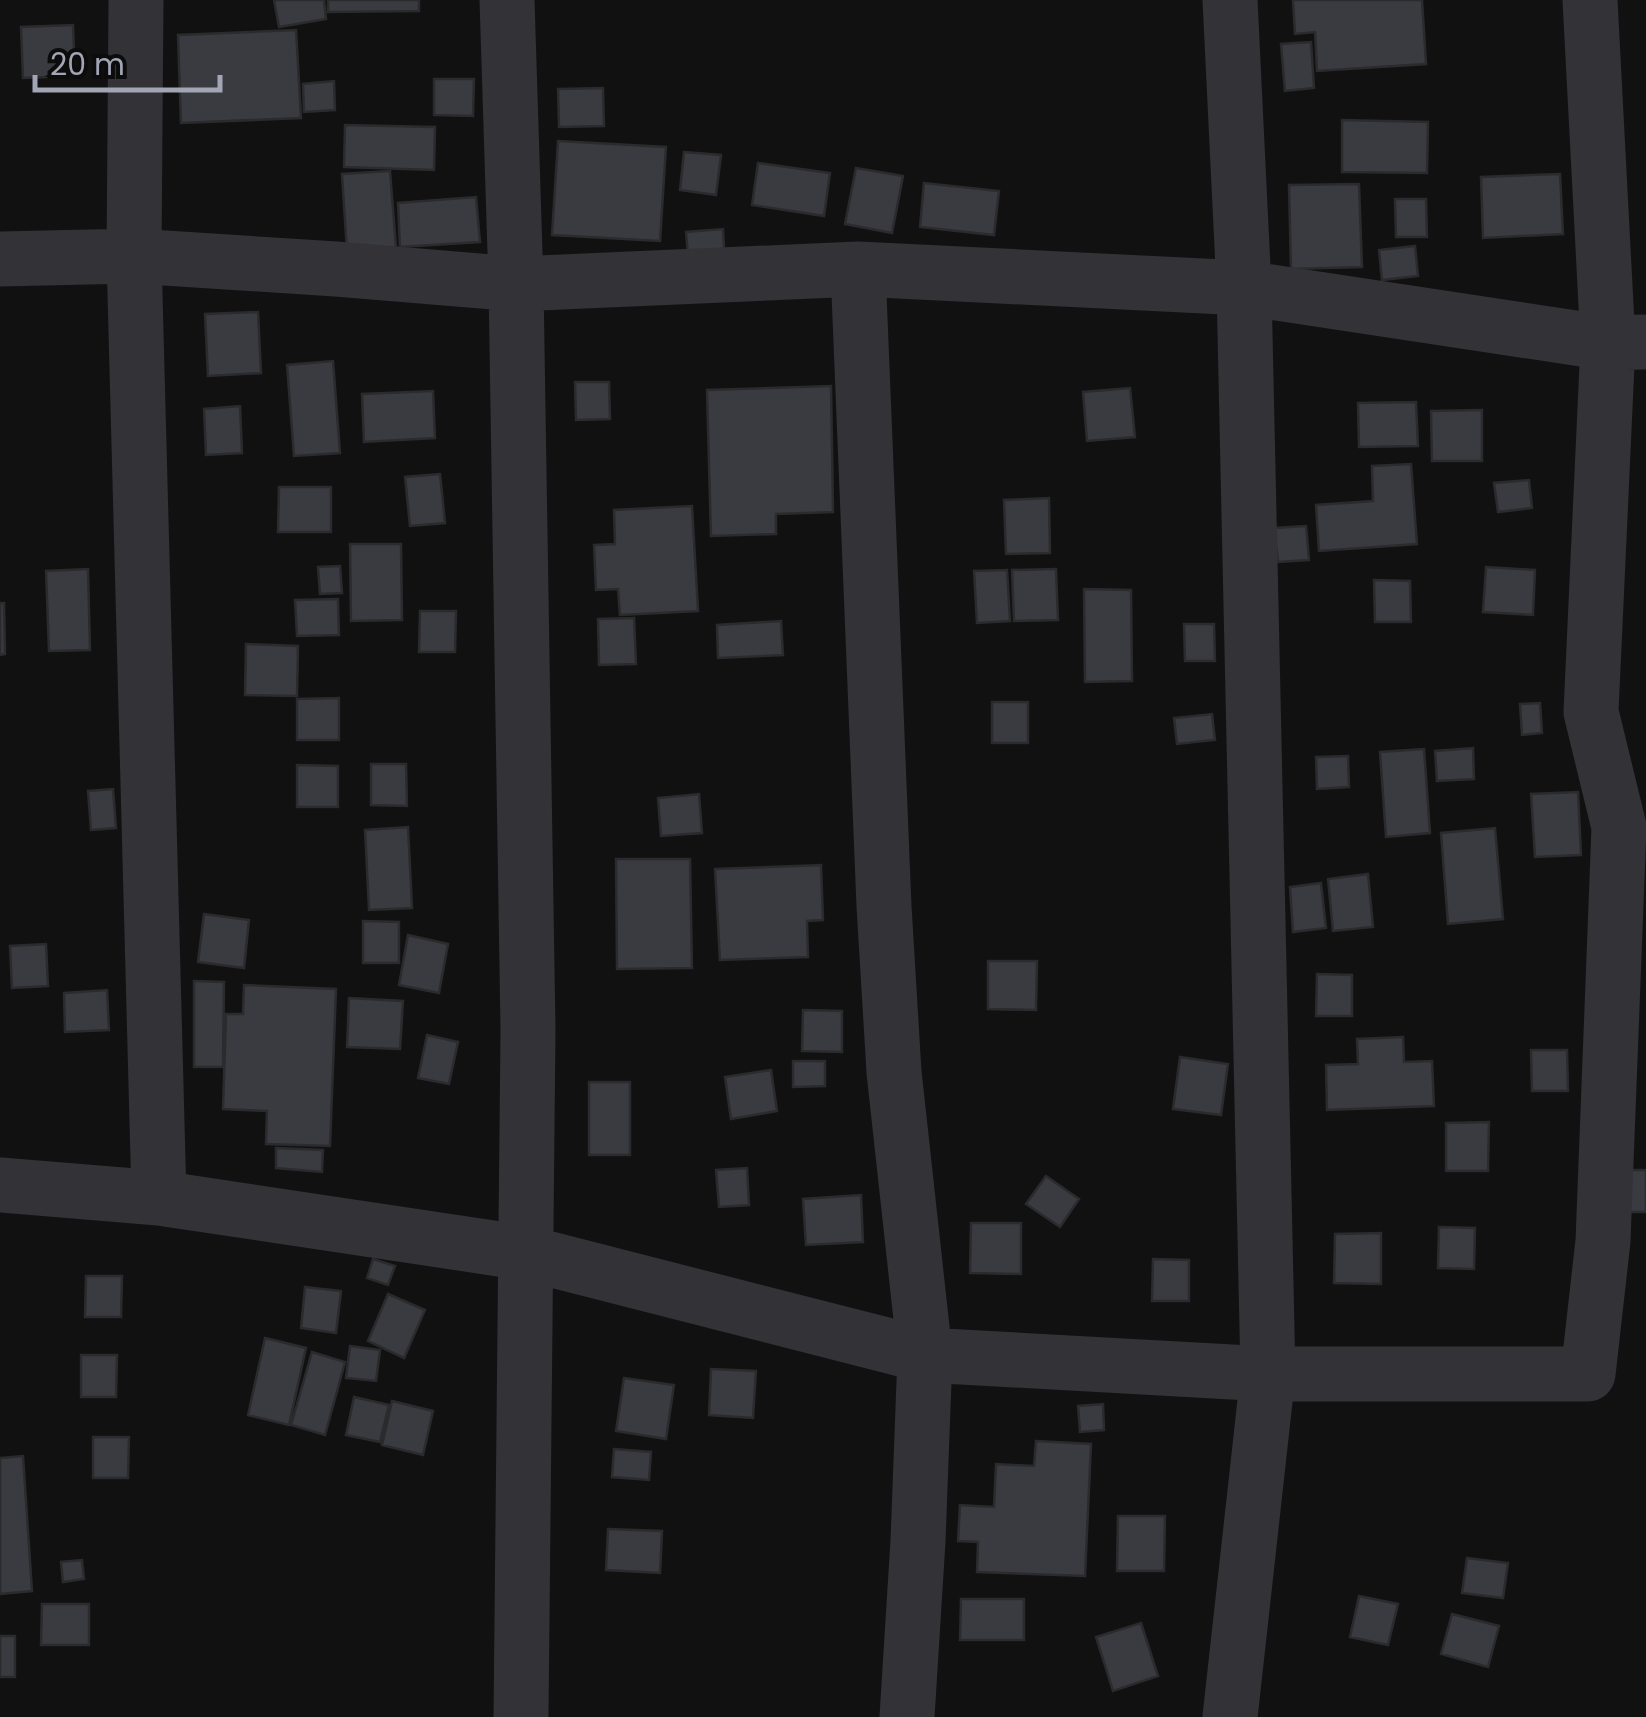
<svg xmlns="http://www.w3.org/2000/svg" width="1646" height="1717" font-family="Poppins,sans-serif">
<rect width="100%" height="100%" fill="#111112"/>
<path fill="#3a3b40" stroke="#2b2b2e" stroke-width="2.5" d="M274,0H324L326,19L279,27Z
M328,0H419V11L328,12Z
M1293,0H1422L1426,64L1317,71L1315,32L1295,34Z
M73,25L75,76L23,78L21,27Z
M296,30L301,118L181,123L178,35Z
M1311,42L1314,88L1285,91L1281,44Z
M434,79H474L473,116L434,115Z
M334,81L335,110L304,112L303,84Z
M603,88L604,126L559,127L558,89Z
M1342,120L1428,122L1427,173L1342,172Z
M345,125L435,127L434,170L344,167Z
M558,141L666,147L660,241L552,235Z
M684,152L721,155L716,195L680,190Z
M758,163L830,173L824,216L752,205Z
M856,168L903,176L892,233L845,224Z
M390,171L396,247L347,251L342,174Z
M1560,174L1563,234L1483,238L1481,177Z
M924,183L999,191L994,235L920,227Z
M1359,184L1362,267L1291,269L1289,185Z
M476,197L480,242L400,247L398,203Z
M1395,199H1426L1427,237H1396Z
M723,229L725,265L689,266L686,232Z
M1415,246L1418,276L1382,280L1379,250Z
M258,312L261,373L208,376L205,314Z
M333,361L340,453L294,456L287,365Z
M575,382H609L610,419L576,420Z
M831,386L833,512L776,514V534L711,536L707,390Z
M1130,388L1135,437L1087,441L1083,392Z
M433,391L435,438L364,442L362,394Z
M1416,402L1418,446L1359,447L1358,403Z
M240,406L242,453L206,455L204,409Z
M1482,410V461H1432L1431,411Z
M1411,464L1417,544L1319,551L1316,505L1373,501L1372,466Z
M440,474L445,523L410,526L405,477Z
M1529,480L1532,508L1498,512L1494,483Z
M279,487H331V532H278Z
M1049,498L1050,553L1006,554L1004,500Z
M692,506L698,611L620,615L618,589L596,590L594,545L615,544L614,510Z
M1306,526L1309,560L1278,562L1274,528Z
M350,544H401L402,620L351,621Z
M340,566L342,593L320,594L318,567Z
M1486,567L1535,570L1533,615L1483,612Z
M88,569L90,650L49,651L46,571Z
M1056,569L1058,620L1014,621L1012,570Z
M1007,570L1010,621L977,623L974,571Z
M1374,580L1410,581L1411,622H1375Z
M1084,589L1131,590L1132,681L1085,682Z
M338,599L339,635L297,636L295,600Z
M0,603H4L5,654L0,655Z
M420,611H456L455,652H419Z
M634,618L636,664L599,665L598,619Z
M781,621L783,655L718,658L717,625Z
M1184,624H1214L1215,661H1185Z
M246,644L298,646L297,696L245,695Z
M339,698V740H297V699Z
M992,702H1028V743H992Z
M1540,703L1542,733L1522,735L1520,704Z
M1212,714L1215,740L1177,744L1174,718Z
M1473,748L1474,779L1437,781L1435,751Z
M1424,749L1430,833L1386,837L1380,752Z
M1348,756L1349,787L1317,789L1316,757Z
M371,764H406L407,806L371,805Z
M297,765L338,766V807H297Z
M113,789L116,828L91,830L88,791Z
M1578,792L1581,855L1535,857L1531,794Z
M699,794L702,833L661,836L658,798Z
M408,827L412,908L369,910L365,830Z
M1495,828L1503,919L1448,924L1441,833Z
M616,859H690L692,968L617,969Z
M821,865L823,920L807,921L808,957L720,960L715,869Z
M1368,874L1373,927L1333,931L1328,879Z
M1321,883L1326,928L1293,932L1290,887Z
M204,914L249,920L244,968L198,962Z
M363,921L399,922V963H363Z
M408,935L448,944L439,993L399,985Z
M46,944L48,986L12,988L10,946Z
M988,961H1037L1036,1010L988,1009Z
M1317,974L1352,975V1016H1316Z
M194,981L224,982L223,1067H194Z
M244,985L336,989L330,1146L266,1144L267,1111L223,1109L226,1014H243Z
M107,990L109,1030L65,1032L64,993Z
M349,998L403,1001L400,1049L347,1047Z
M803,1010L842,1011V1052L802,1051Z
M427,1035L458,1042L449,1084L418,1078Z
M1403,1037L1404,1062L1432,1061L1434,1106L1327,1110L1326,1065L1358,1064L1357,1039Z
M1531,1050H1567L1568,1091H1532Z
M1180,1057L1228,1064L1221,1115L1173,1109Z
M793,1061H825V1086L793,1087Z
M771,1070L777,1111L731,1119L725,1077Z
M589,1082H630V1155H589Z
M1489,1122L1488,1171H1446V1123Z
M276,1148L323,1150L322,1172L276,1168Z
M747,1168L749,1205L719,1207L716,1170Z
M1628,1170H1646V1212H1627Z
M1046,1176L1079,1199L1060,1227L1026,1204Z
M861,1195L863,1242L806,1245L803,1199Z
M971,1223H1021V1274L970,1273Z
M1439,1227L1475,1228L1474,1269L1438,1268Z
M1381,1233V1284L1334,1283L1335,1234Z
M373,1259L395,1266L388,1285L367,1278Z
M1153,1259L1189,1260V1301H1152Z
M86,1276H122L121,1317H85Z
M305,1287L341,1291L336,1333L301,1328Z
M388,1294L425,1310L404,1358L368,1341Z
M265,1338L306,1348L289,1425L248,1415Z
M350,1346L380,1350L376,1381L346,1378Z
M312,1352L345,1362L325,1435L291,1425Z
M81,1355H117L116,1397H81Z
M711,1369L756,1371L753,1418L709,1415Z
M624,1378L674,1385L666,1439L616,1431Z
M354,1397L389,1405L380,1442L346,1435Z
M392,1401L433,1411L423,1455L382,1445Z
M1103,1404L1104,1430L1080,1432L1078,1406Z
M93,1437H129L128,1478H93Z
M1036,1441L1091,1444L1085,1576L977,1572L978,1542L958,1541L960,1505L994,1507L996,1464L1034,1466Z
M614,1449L651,1452L649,1480L612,1477Z
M23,1456L32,1591L0,1594V1458Z
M1118,1516H1165L1164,1571H1117Z
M608,1529L662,1531L660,1573L606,1570Z
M1467,1558L1508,1563L1503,1598L1462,1593Z
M82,1560L84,1579L63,1582L61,1562Z
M1359,1596L1398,1604L1388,1645L1350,1637Z
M961,1599H1024V1640H960Z
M42,1604H89V1645H41Z
M1452,1614L1499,1626L1488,1667L1441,1654Z
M1141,1623L1158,1676L1113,1691L1096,1637Z
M0,1636H15V1677H0Z"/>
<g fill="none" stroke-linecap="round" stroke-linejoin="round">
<path stroke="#323237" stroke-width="55" d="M136,0L134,256L159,1198
M507,0L516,284L528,1030L521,1717
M0,259L134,256L336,269L516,284L858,269L1244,288L1608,343L1643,342
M858,269L884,906L894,1072L925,1355L918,1541L907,1717
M0,1185L159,1198L526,1253L925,1355L1268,1374L1244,288L1230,0
M1230,1717L1268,1374H1588L1603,1241L1619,827L1591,712L1608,343L1590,0"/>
</g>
<path d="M35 75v15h185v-15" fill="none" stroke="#a1a5b4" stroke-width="5"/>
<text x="50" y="75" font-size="30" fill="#a1a5b4" stroke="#0c0c0d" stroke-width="8" paint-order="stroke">20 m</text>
</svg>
